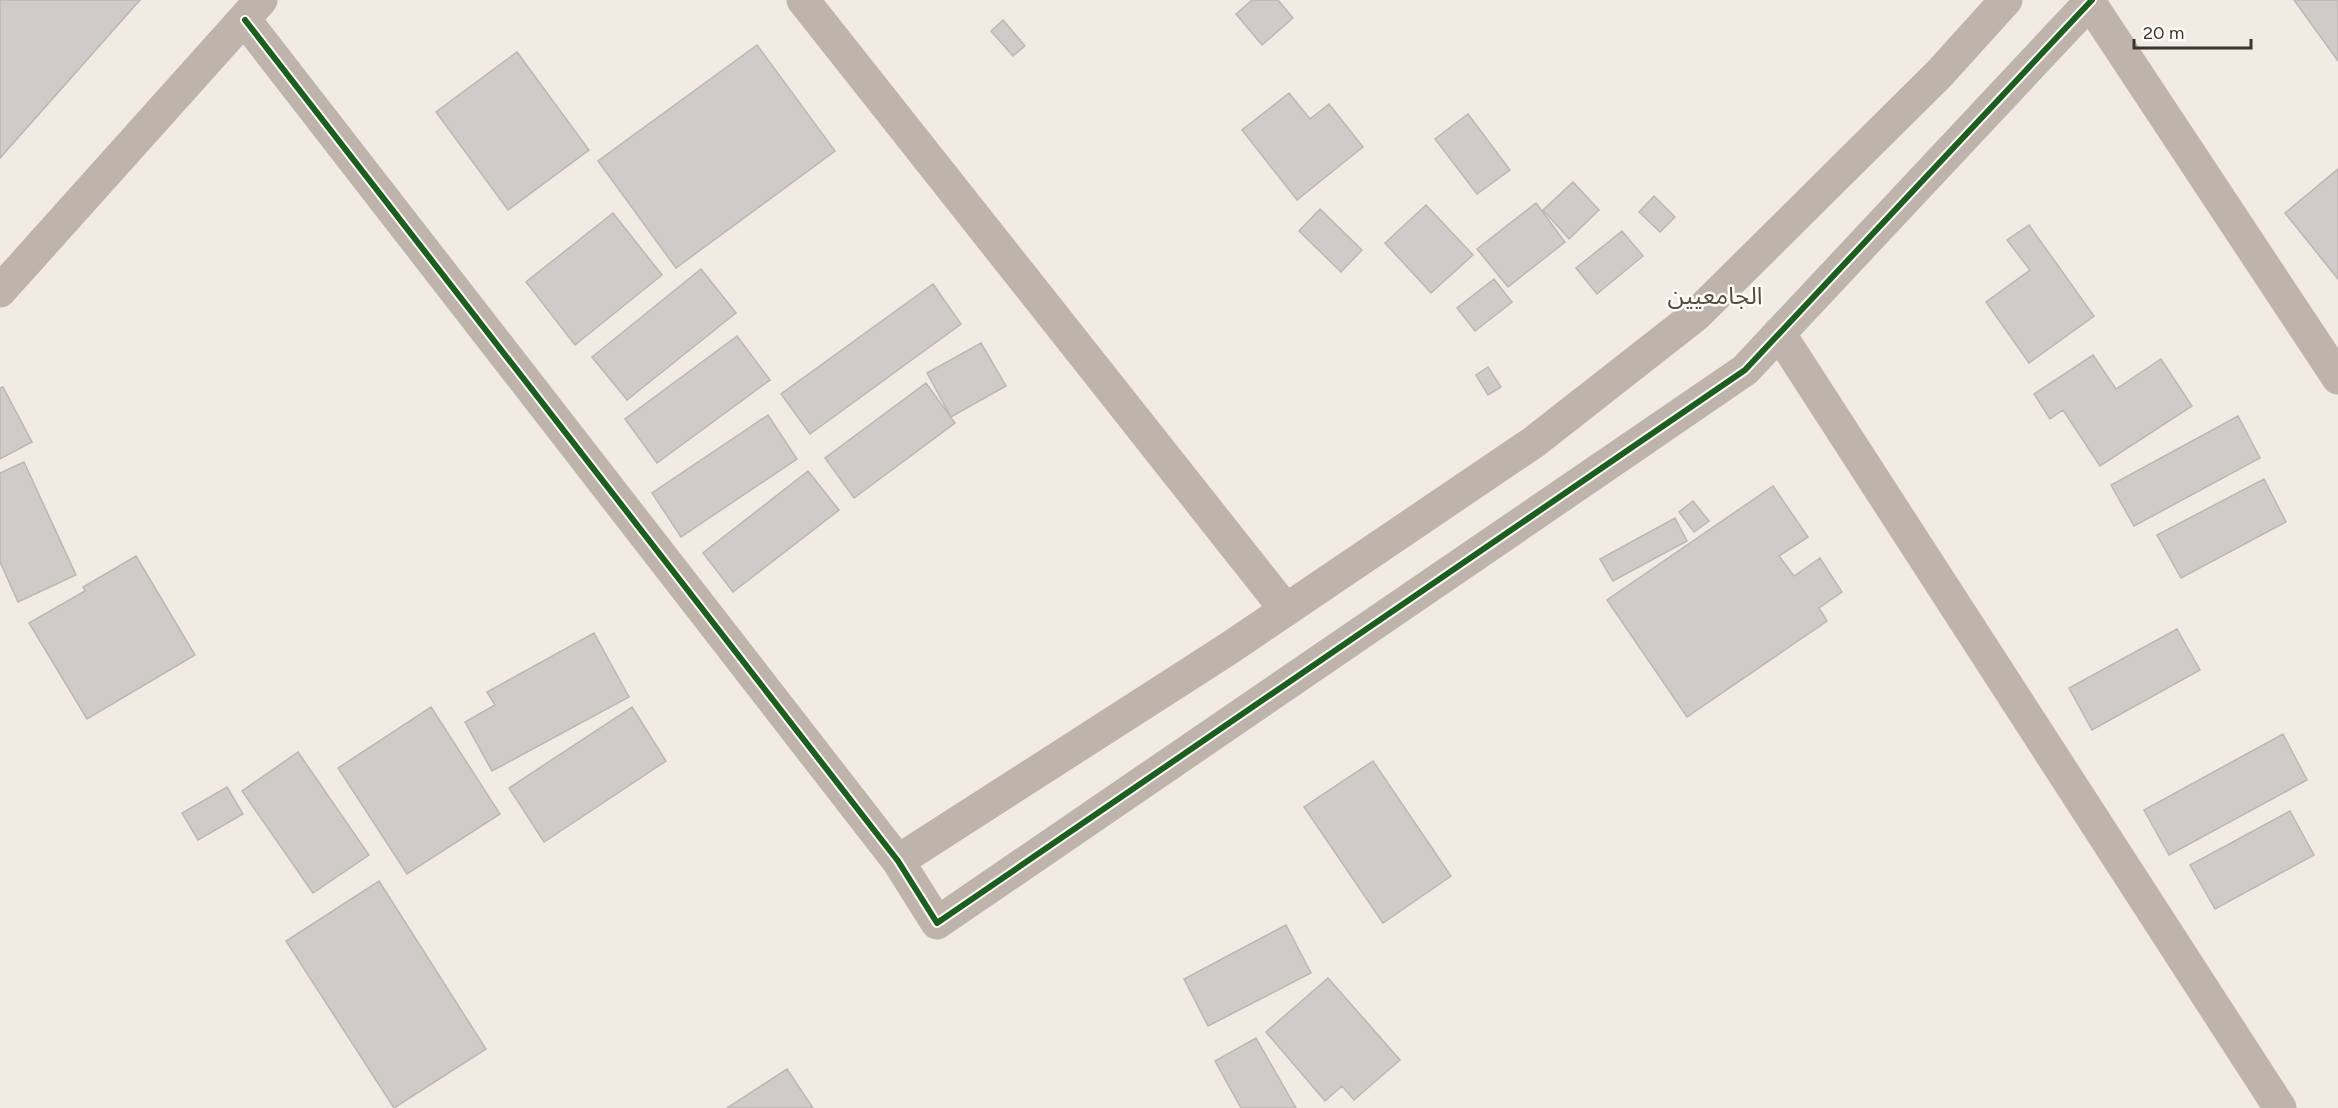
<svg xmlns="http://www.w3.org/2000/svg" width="2338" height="1108" font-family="Figtree,'Noto Sans Arabic',sans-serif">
<rect width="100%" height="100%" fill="#f1ebe4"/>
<path fill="#cfcbc9" stroke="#bcb7b5" stroke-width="1.5" d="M0,0H140L0,158Z
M1252,0H1278L1293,18L1262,45L1236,14Z
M2294,0H2338V61Z
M1003,20L1025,46L1013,56L991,31Z
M757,45L835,151L676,268L598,161Z
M517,52L589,150L508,210L436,112Z
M1289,93L1310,119L1329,104L1363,147L1297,200L1242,130Z
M1468,114L1510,170L1477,194L1435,139Z
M2338,169V279L2285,213Z
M1573,182L1599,210L1569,239L1543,210Z
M1654,196L1675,217L1660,232L1639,212Z
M1536,203L1565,242L1508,287L1477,249Z
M1426,205L1473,255L1431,293L1385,243Z
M1320,209L1362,250L1341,272L1299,231Z
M613,213L662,275L575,345L526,282Z
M2029,225L2094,316L2029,363L1986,302L2030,270L2007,240Z
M1622,231L1643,256L1597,294L1576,268Z
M701,269L736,313L627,400L592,357Z
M1494,279L1512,302L1475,331L1457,308Z
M933,284L961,324L810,434L781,394Z
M737,336L770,380L657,463L625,419Z
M981,343L1006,386L951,417L927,373Z
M2093,355L2116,389L2161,359L2192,406L2100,466L2063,410L2050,419L2034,394Z
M1488,367L1501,387L1488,395L1476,375Z
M926,383L955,423L854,498L825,458Z
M3,387L32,442L0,459V388Z
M768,415L797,459L681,537L652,493Z
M2238,416L2260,458L2134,526L2111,485Z
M24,462L76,575L18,602L0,562V473Z
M808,471L839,510L733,592L703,553Z
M2264,479L2286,522L2181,578L2157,535Z
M1773,486L1808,537L1779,556L1794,576L1820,558L1842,592L1819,608L1827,621L1687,717L1607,600Z
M1693,501L1709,521L1694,532L1679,512Z
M1675,518L1687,541L1613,581L1600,559Z
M136,556L195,655L87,719L29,623L85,591L83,587Z
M2177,629L2200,670L2092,730L2069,688Z
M594,633L629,697L492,771L465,722L495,705L487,692Z
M431,707L500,814L407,874L338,768Z
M632,707L666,761L544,842L509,788Z
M2283,734L2307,780L2169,855L2144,810Z
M298,752L369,855L313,893L242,791Z
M1373,761L1451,876L1383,923L1304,807Z
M227,787L243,814L198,840L182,813Z
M2290,811L2314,855L2215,909L2190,865Z
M379,881L486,1049L394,1108L286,941Z
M1286,925L1311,973L1208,1026L1184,979Z
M1328,978L1400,1060L1354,1100L1342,1086L1325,1101L1266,1032Z
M1256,1038L1296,1108H1241L1215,1061Z
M787,1069L813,1108H727Z"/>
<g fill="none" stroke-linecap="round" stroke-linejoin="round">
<path stroke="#beb4ab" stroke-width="33" d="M803,0L1286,610
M2090,3L2338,378
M245,20L898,861L937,923L1745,370L2092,0
M0,291L261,0
M1779,333L2280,1108
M898,861L1228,649L1534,442L1696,315L1940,73L2006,0"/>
<defs>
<path id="cycleway" d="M245,20L898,861L937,923L1745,370L2092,0"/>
</defs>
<use href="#cycleway" stroke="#fefaf5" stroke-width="10"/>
<use href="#cycleway" stroke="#1b5e20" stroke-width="6"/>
</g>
<g text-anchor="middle" stroke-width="5" stroke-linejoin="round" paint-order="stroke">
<g font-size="24" fill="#554c41" stroke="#fefaf5">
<text x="1715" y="304">الجامعيين</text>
</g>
</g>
<path d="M2134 39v9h117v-9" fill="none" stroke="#3a3530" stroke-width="3"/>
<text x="2143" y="39" font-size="18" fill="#3a3530" stroke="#fefaf5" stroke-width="4.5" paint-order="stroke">20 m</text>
</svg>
